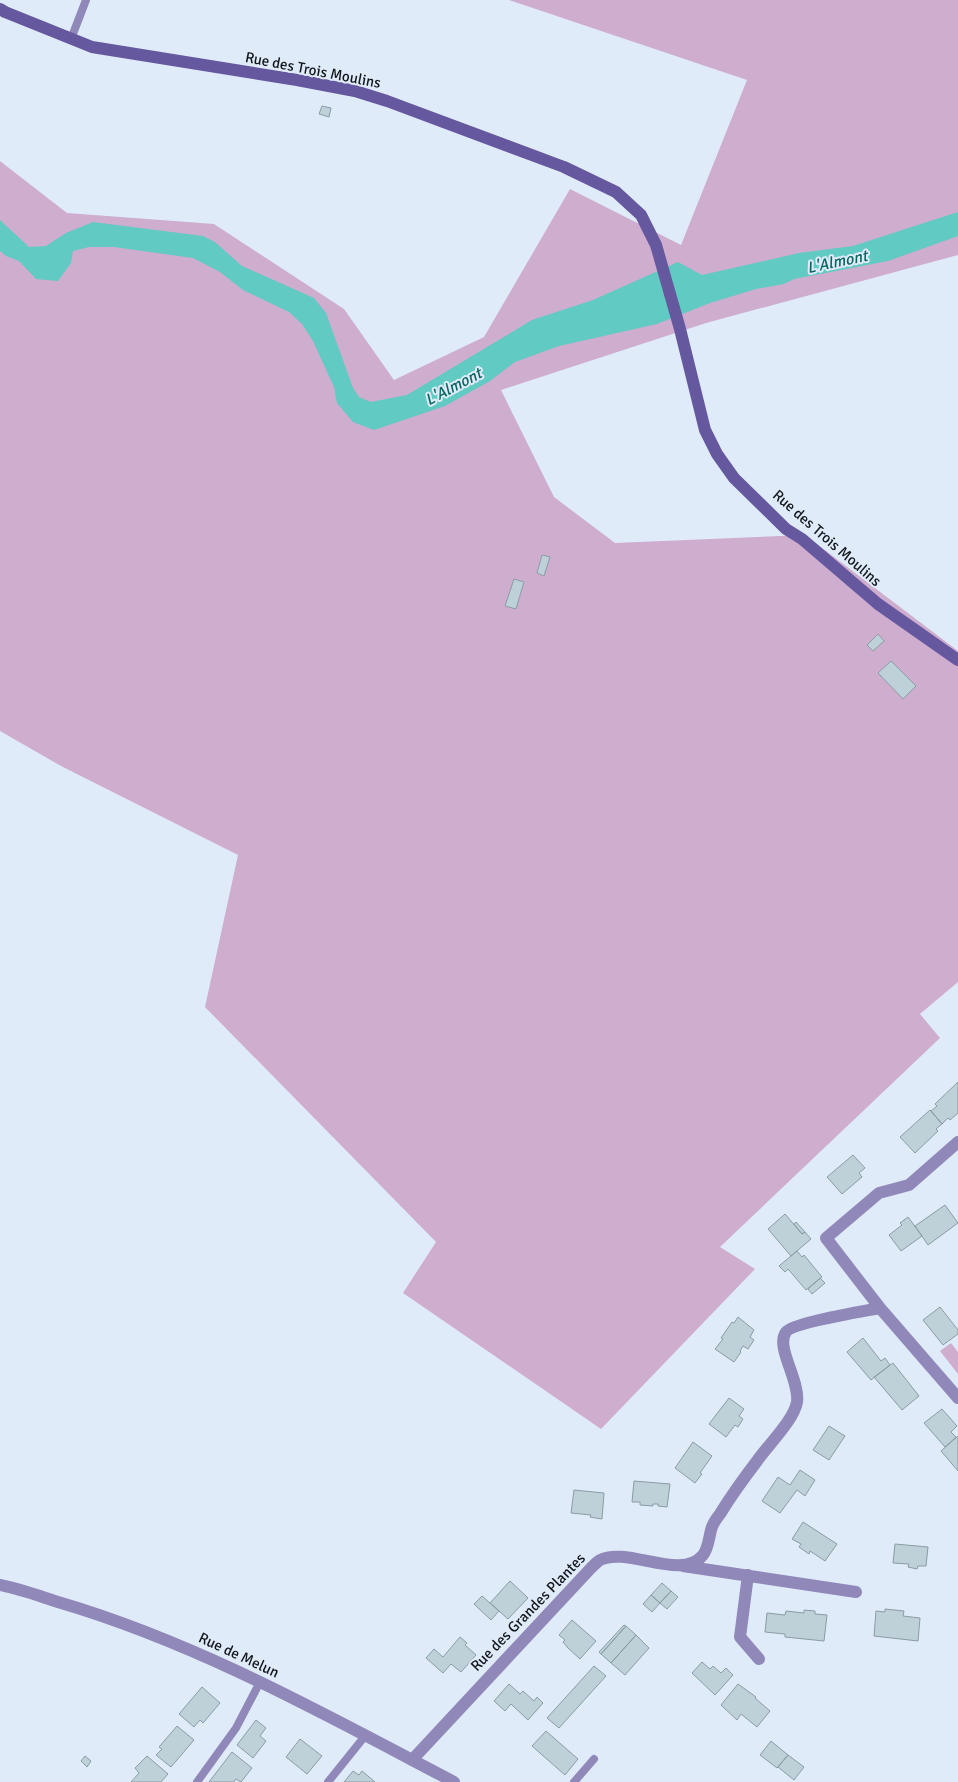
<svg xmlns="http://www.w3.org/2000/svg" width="958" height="1782" font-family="Signika,sans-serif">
<rect width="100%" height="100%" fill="#e0ebfa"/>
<path fill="#ceadcf" d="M509,0H958V255L706,323L501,390L554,497L615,543L805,535L958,651V982L920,1014L940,1038L720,1247L755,1269L601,1429L403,1293L436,1242L205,1007L238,855L61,766L0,731V161L67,213L214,224L344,309L394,380L484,337L570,189L681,245L747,80Z
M951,1343L958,1352V1374L940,1351Z"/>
<path fill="#60cac3" d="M958,212V236L888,261L794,279L784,284L756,289L710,303L657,324L559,346L515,362L490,381L445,406L374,430L353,422L337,403L334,387L313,341L302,324L289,312L243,290L220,272L193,258L114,247H89L73,251L71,263L58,281L36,279L19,261L6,256L0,251V220L29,247L46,246L66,233L93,222L203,236L215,242L242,266L314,298L326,313L353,388L359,397L371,402L407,395L532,320L593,300L678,262L702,275L799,253L853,246Z"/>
<path fill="#bed1d9" stroke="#8a9ca3" d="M322,106L331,108L329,117L319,114Z
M542,555L550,557L544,576L537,573Z
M514,579L524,582L516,609L505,606Z
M878,634L884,641L873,651L867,645Z
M891,661L916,686L903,699L878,673Z
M958,1082V1113L950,1120L948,1118L942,1124L931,1111L937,1106L935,1104Z
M930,1110L942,1124L936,1129L938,1131L915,1153L900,1137Z
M853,1155L865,1168L859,1173L862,1177L842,1194L827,1177Z
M945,1205L958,1223L928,1245L915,1226Z
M785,1214L802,1234L805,1232L811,1239L791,1256L768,1229Z
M908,1217L922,1236L901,1251L889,1235L902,1225L900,1223Z
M796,1222L805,1232L802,1234L794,1224Z
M797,1251L802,1257L804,1255L822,1277L806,1290L788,1269L785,1272L779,1266Z
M820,1278L825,1283L812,1294L808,1289Z
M940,1307L958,1330V1334L943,1345L923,1320Z
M738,1317L754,1330L750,1337L754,1340L748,1349L743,1346L740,1351L741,1352L734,1362L715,1349L723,1339L721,1338L732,1322L734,1323Z
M863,1338L881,1361L885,1358L890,1365L871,1380L847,1352Z
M893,1363L919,1396L902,1410L874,1377Z
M729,1398L744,1409L739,1416L743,1419L738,1427L735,1425L726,1437L709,1424Z
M942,1409L957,1426L951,1432L956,1437L945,1447L924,1423Z
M829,1426L845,1436L829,1460L813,1450Z
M958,1436V1471L941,1451Z
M693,1442L712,1456L700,1473L702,1474L695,1483L675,1468Z
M800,1470L815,1480L805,1496L797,1490L780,1513L762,1501L778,1477L790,1485Z
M634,1481L670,1484L667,1507L658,1506V1504H653V1506L640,1505V1502H632Z
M574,1490L604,1493L602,1519L590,1517L591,1515L571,1513Z
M803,1522L837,1544L825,1561L810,1551L809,1554L799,1547L801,1544L792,1539Z
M895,1544L928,1547L926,1566H918L917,1569L908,1567L909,1564L893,1563Z
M510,1581L528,1598L508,1619L490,1603Z
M662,1583L671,1591L660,1603L651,1595Z
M671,1591L678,1597L667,1609L660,1603Z
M651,1595L660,1603L652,1612L643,1604Z
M482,1596L499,1611L491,1620L474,1604Z
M885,1609L904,1611L903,1616L920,1618L918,1641L874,1636L876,1611L885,1612Z
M804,1610L815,1611V1614L827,1615L824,1641L785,1637V1634L765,1632L767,1613L785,1615L786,1611L804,1613Z
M572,1620L596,1641L580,1659L568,1648L563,1642L565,1640L559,1635Z
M624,1625L626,1626L601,1654L599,1652Z
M626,1626L636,1635L611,1663L601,1654Z
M636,1635L649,1648L625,1675L611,1663Z
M460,1637L467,1643L465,1645L476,1655L461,1672L451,1664L443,1673L426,1658L434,1649L443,1657Z
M702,1662L710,1669L713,1666L721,1673L726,1668L733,1675L715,1695L692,1673Z
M594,1666L606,1676L559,1728L547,1718Z
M509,1684L520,1694L523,1691L534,1701L537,1697L543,1703L528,1720L511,1704L505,1711L494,1701Z
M738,1684L756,1697L755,1698L770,1711L757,1727L741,1714L737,1720L721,1705Z
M202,1687L220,1703L203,1723L200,1720L194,1727L179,1714Z
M256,1720L266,1728L260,1736L266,1741L253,1758L237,1745Z
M177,1726L194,1740L171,1767L156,1755L162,1749L159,1747Z
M546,1731L578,1759L565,1775L532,1746Z
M300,1739L322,1756L307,1774L286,1757Z
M771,1741L788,1755L777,1768L760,1755Z
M232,1752L252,1768L241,1782L236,1779L234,1782H209Z
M788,1755L804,1767L794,1780L778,1767Z
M85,1756L91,1761L87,1767L81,1761Z
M147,1756L168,1774L161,1782H131L139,1773L135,1768Z
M353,1771L359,1775L362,1771L375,1782H344Z"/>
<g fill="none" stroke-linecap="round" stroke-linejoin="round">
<path stroke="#9088b9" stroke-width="8" d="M71,39L86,0
M197,1782L236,1728L260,1682
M328,1782L365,1736
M574,1782L594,1759"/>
<path stroke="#9088b9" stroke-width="12" d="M958,1142L909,1185L879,1193L826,1238L880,1308L958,1398
M683,1566L856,1592
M748,1575L740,1637L759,1659
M0,1585C20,1589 39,1596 58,1602C198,1643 326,1715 454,1782
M412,1760L591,1568C594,1565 597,1562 600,1560C628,1546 681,1582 703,1555C708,1549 709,1538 711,1530C712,1525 716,1519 720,1514C731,1496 744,1478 757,1461C768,1445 794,1420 797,1402C800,1380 775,1347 786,1332C792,1323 865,1311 880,1308"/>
<path stroke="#66589e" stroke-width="12" d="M0,9L5,12L92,47L297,80L355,91L387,101L564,167L616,192L641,215L656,245L680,329L705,430L717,454L734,478L786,529L802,539L878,604L958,660"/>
</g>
<g text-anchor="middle" stroke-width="4" stroke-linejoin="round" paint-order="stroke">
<g font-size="15" fill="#12161b" stroke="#e0ebfa">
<text transform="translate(313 70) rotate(11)" y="5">Rue des Trois Moulins</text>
<text transform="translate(827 538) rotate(41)" y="5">Rue des Trois Moulins</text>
<text transform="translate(528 1612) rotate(-46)" y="5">Rue des Grandes Plantes</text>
<text transform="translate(239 1655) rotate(25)" y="5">Rue de Melun</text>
</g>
<g font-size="16" font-style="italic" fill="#076561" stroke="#e0ebfa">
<text transform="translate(837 261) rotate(-12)" y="6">L'Almont</text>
<text transform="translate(453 386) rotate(-28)" y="6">L'Almont</text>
</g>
</g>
</svg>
